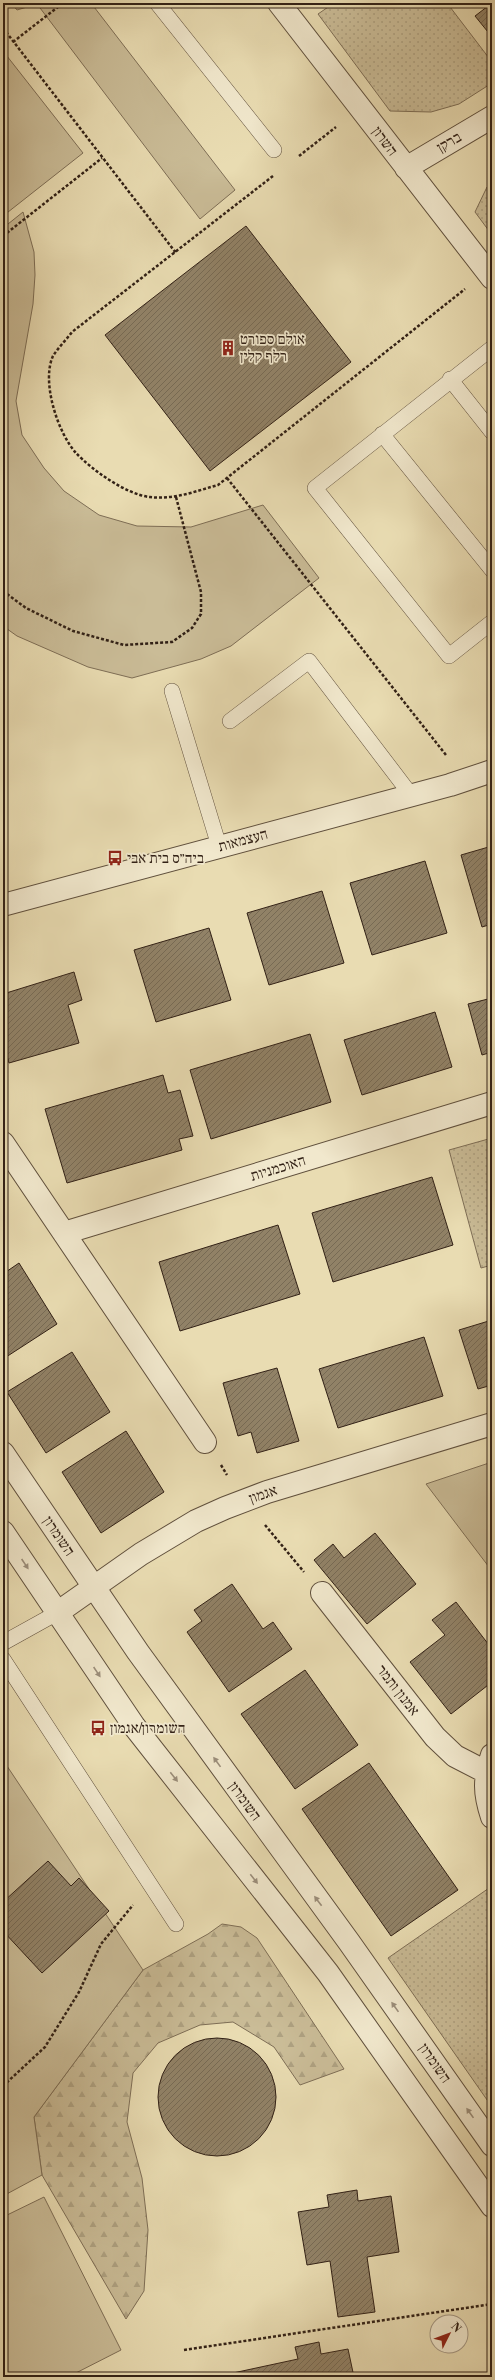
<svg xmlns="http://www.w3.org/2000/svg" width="495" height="2380" font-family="'Libre Bodoni','Frank Ruhl Libre',serif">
<defs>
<pattern id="grass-dots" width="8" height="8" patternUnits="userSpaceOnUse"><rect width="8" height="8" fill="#cabc97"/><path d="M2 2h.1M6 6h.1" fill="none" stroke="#aea181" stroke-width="1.8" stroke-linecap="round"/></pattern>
<pattern id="forest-firs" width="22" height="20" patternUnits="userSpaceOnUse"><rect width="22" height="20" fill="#cabc97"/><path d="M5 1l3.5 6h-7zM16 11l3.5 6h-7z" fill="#aea181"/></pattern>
<pattern id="building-hatch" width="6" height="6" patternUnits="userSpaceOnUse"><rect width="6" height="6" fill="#918267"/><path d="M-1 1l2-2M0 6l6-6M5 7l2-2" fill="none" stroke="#776a54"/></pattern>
</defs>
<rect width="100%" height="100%" fill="#e9dcb2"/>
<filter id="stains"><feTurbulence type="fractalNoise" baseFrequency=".005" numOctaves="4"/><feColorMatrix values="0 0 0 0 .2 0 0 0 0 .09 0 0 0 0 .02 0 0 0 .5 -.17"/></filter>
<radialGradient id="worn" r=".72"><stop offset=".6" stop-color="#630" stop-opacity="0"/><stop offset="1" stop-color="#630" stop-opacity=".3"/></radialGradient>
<path fill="url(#grass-dots)" stroke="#7e6e56" d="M334,3H447L492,62V83L459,104L431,112L390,111L318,14Z
M492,184V235L475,212L487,187Z
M492,1138V1265L481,1268L449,1150Z
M492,1886V2107L388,1958Z"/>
<path fill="url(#forest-firs)" stroke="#7e6e56" d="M222,1924L241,1927L257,1938L344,2069L300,2085L274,2047L233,2022L200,2025L158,2043L133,2073L127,2122L142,2178L148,2230L144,2291L126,2319L42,2175L34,2117L143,1970L208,1934Z"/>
<path fill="#cabc97" stroke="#7e6e56" d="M11,3H91L235,190L200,219L37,4L17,10Z
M3,51L83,153L3,216Z
M23,212L34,252L35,275L33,304L16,401L22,435L44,468L64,491L99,515L137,526L191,527L263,505L319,578L231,646L201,659L132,678L88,667L17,636L3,626V228Z
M492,1462V1571L426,1484Z
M3,1760L143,1970L34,2117L42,2175L3,2196Z
M44,2197L121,2350L68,2377H3V2217Z"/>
<path fill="url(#building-hatch)" stroke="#322116" d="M492,3V37L475,16Z
M246,226L351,362L210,471L105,335Z
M492,846V924L482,927L461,855Z
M425,861L447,933L372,955L350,883Z
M322,891L344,963L269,985L247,913Z
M209,928L231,1000L156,1022L134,950Z
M74,972L82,1000L68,1005L79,1043L9,1063L5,1048L3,1049V994Z
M492,998V1052L482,1055L468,1004Z
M435,1012L452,1067L362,1095L344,1040Z
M310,1034L331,1102L211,1139L190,1070Z
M163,1075L168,1093L180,1090L193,1136L179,1139L182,1150L67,1183L45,1109Z
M432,1177L453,1245L333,1282L312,1213Z
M278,1225L300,1294L180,1331L159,1262Z
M19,1263L57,1324L3,1359V1274Z
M492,1320V1385L478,1389L459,1330Z
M424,1337L443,1396L338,1428L319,1369Z
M72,1352L110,1412L46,1453L7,1392Z
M277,1368L299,1441L257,1453L251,1432L238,1436L223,1383Z
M126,1431L164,1492L101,1533L62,1472Z
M375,1533L416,1584L367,1624L314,1560L333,1544L344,1558Z
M232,1584L263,1629L273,1622L292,1649L229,1692L187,1632L202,1621L194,1610Z
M456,1602L492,1649V1682L451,1714L410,1662L445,1635L432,1620Z
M305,1670L358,1745L295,1789L241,1714Z
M369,1763L458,1890L391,1936L302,1809Z
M48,1861L71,1886L79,1878L109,1911L42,1973L3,1931V1902Z
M158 2097a59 59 0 1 1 118 0a59 59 0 1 1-118 0Z
M357,2190L358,2201L391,2196L399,2252L367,2257L375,2312L338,2317L330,2261L307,2265L298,2212L329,2207L327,2195Z
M319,2342L321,2354L348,2349L354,2377H234L233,2373L298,2359L295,2347Z"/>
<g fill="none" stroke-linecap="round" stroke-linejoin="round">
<defs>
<path id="service" d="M157,3L274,150
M492,348L315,488L449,656L492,622
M450,379L492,432
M382,434L492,570
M172,691L219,846
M230,721L309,661L411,795
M3,1643L57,1613
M3,1659L176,1924"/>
<path id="minor" d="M279,3L492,278
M406,168L492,117
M3,1143L205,1442
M64,1233L492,1103
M322,1593L435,1737L455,1756L486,1772
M57,1613L141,1554L196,1521L225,1508L267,1492L492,1424
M492,1755C484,1779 484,1793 492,1817"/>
<path id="tertiary" d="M3,905L450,785L492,771
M3,1453L138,1652L349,1942L492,2145
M3,1532L134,1726L328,1973L492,2206"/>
</defs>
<use href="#service" stroke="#60503d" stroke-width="16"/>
<use href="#minor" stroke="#60503d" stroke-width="24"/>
<use href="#tertiary" stroke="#60503d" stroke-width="24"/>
<path stroke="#322116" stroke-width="2.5" stroke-dasharray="3 2" stroke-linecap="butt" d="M3,28L176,253
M13,42L63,3
M299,156L336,127
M273,176L72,332C66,340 58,348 53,356C41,382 58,433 76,453C92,470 127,495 150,497C174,500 196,491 218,485L465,289
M3,236L102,158
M227,478L446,755
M3,591L26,608L73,631L124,645L172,642L192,628L201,614V592L176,497
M221,1465L227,1475
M265,1525L304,1572
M3,2086L45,2047L79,1992L101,1944L133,1905
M184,2350L492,2304"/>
<use href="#service" stroke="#f1e8cd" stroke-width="15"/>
<use href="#minor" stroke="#f1e8cd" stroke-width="22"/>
<use href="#tertiary" stroke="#f1e8cd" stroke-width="22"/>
</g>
<defs><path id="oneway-solid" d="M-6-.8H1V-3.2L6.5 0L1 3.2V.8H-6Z"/></defs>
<g fill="#9b8e7b">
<use href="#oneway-solid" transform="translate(25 1564) rotate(56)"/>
<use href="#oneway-solid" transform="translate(97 1672) rotate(56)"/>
<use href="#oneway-solid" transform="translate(217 1762) rotate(-126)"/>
<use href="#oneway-solid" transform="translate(174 1777) rotate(52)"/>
<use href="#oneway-solid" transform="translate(254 1879) rotate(52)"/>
<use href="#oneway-solid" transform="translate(318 1901) rotate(-127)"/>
<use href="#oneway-solid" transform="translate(395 2007) rotate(-125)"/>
<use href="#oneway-solid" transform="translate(470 2113) rotate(-125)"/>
</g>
<defs>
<symbol id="building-bare" viewBox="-9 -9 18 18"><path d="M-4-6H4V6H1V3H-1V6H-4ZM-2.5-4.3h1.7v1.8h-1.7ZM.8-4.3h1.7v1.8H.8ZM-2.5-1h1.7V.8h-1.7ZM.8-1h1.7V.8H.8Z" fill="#8f2418" stroke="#f1e8cd" stroke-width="2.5" paint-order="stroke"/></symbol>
<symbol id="bus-bare" viewBox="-9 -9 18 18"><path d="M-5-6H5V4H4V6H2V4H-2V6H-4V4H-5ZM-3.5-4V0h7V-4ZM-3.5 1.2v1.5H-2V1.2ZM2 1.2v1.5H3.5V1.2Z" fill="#8f2418" stroke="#f1e8cd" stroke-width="2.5" paint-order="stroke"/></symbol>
</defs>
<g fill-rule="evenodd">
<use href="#building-bare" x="217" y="337" width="22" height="22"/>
<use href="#bus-bare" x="104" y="847" width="22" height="22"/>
<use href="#bus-bare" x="87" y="1717" width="22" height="22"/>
</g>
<g text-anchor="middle" stroke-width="3.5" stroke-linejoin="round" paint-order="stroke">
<g font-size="15" fill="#322116" stroke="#f1e8cd">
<text transform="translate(385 141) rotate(53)" y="5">השרון</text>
<text transform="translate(449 142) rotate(-30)" y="5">ברקן</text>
<text transform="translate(243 840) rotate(-15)" y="5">העצמאות</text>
<text transform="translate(278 1168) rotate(-17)" y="5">האוכמניות</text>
<text transform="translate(263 1494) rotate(-19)" y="5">אגמון</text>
<text transform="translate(59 1536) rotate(56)" y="5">השומרון</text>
<text transform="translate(398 1690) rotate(52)" y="5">אמנון ותמר</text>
<text transform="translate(245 1801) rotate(54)" y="5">השומרון</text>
<text transform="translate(435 2063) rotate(55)" y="5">השומרון</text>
</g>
<g font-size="15" fill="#322116" stroke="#f1e8cd" text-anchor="start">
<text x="240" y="344">אולם ספורט<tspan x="240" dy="17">רלף קלין</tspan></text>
<text x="127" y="863">ביה״ס בית אבי</text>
<text x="110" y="1733">השומרון/אגמון</text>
</g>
</g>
<rect width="495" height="2380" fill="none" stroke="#e9dcb2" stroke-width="16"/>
<rect x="4" y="4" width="487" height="2372" fill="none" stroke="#322116" stroke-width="2"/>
<rect x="8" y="8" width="479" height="2364" fill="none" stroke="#322116"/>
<g transform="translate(449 2334) rotate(48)"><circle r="19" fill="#f1e8cd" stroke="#a59884"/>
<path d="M0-3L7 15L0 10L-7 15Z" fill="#8f2418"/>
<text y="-6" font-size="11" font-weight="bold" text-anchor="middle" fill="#322116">N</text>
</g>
<rect width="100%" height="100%" filter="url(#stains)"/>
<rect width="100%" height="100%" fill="url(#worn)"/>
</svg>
